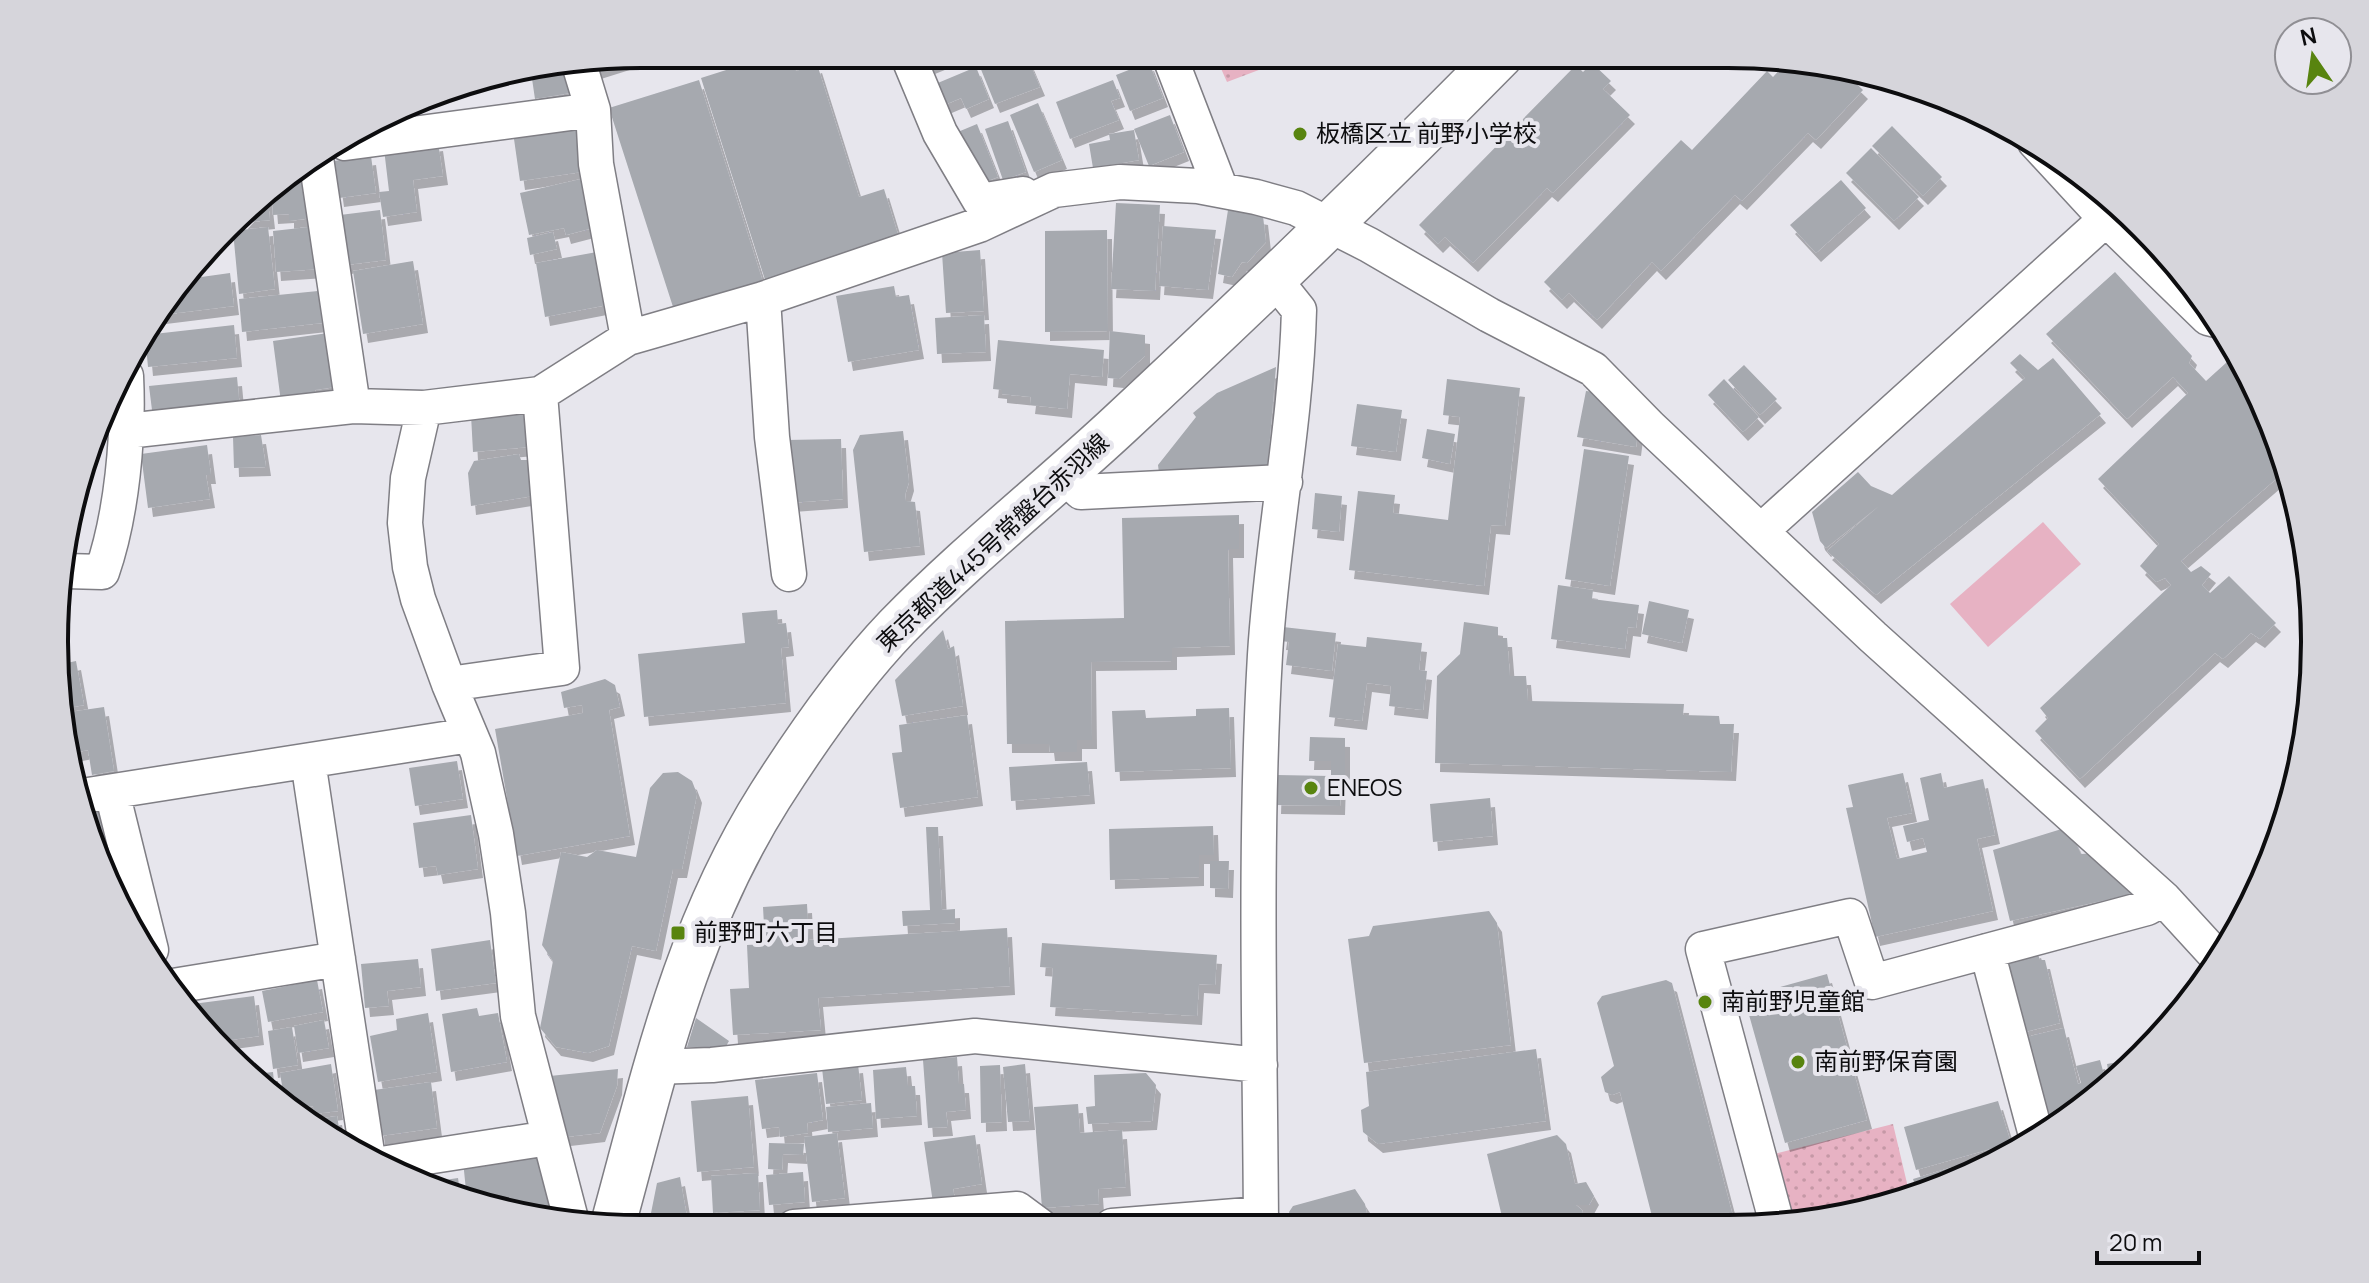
<svg xmlns="http://www.w3.org/2000/svg" width="2369" height="1283" font-family="Manrope,'Noto Sans JP',sans-serif">
<defs>
<pattern id="grass-dots" width="8" height="8" patternUnits="userSpaceOnUse" patternTransform="scale(2)"><rect width="8" height="8" fill="#e7b2c3"/><path d="M2 2h.1M6 6h.1" fill="none" stroke="#c598a6" stroke-width="1.8" stroke-linecap="round"/></pattern>
<filter id="shadow"><feDropShadow dx="5" dy="9" stdDeviation="0" flood-color="#0004"/></filter>
</defs>
<rect width="100%" height="100%" fill="#e7e6ed"/>
<path fill="url(#grass-dots)" d="M1215,55H1298L1227,82Z
M1893,1124L1910,1196L1804,1224H1791L1774,1154Z"/>
<path fill="#e7b2c3" d="M2043,522L2081,564L1988,647L1950,604Z"/>
<path fill="#a6a9af" filter="url(#shadow)" d="M777,54H791L796,71L817,64L859,197L884,189L900,241L766,283L701,78Z
M926,54H957L930,65Z
M1013,54H1026L1040,87L995,104L980,67Z
M630,56L631,59L596,70L593,62Z
M1790,59L1840,68L1863,90L1816,140L1808,133L1742,201L1735,195L1661,271L1652,262L1597,320L1569,293L1562,300L1544,282L1681,140L1692,150L1767,71L1773,77Z
M1149,62L1163,98L1130,111L1116,75Z
M1592,63L1611,81L1603,89L1630,115L1553,193L1547,188L1473,263L1445,237L1438,244L1419,225L1576,65L1583,72Z
M567,66L570,93L535,99L531,72Z
M976,67L989,99L966,109L961,98L942,106L933,85Z
M699,80L763,282L674,310L609,108Z
M1113,80L1120,98L1111,101L1119,120L1070,139L1056,102Z
M1038,103L1062,160L1034,172L1010,115Z
M1170,115L1184,152L1149,166L1134,129Z
M1008,121L1026,172L1003,180L985,129Z
M575,123L582,172L520,181L513,132Z
M977,124L998,177L977,185L953,134Z
M1892,126L1942,177L1923,196L1872,146Z
M1134,130L1139,160L1093,168L1089,144L1110,140L1109,134Z
M438,142L443,176L413,180L417,212L383,217L379,192L389,191L384,149Z
M1871,148L1919,197L1894,221L1846,173Z
M371,156L376,193L339,198L334,161Z
M306,166L312,218L289,221V214L273,215L271,189L283,176Z
M581,179L593,228L566,235L564,228L529,235L520,193Z
M1841,180L1866,208L1816,253L1790,225Z
M267,193L270,220L240,223Z
M1116,203L1160,205L1155,291L1111,289Z
M380,210L386,260L346,265L340,215Z
M1228,210L1263,216L1266,242L1247,263L1242,262L1232,277L1218,274Z
M1163,226L1216,230L1208,290L1159,286Z
M268,227L275,289L239,294L233,231Z
M309,227L320,269L276,272L273,231Z
M1107,230L1108,331L1045,332V231Z
M553,232L557,249L530,255L527,238Z
M980,250L984,311L946,313L942,253Z
M597,252L607,305L545,317L536,263Z
M413,261L423,324L363,334L353,271Z
M2115,272L2192,356L2189,363L2206,381L2237,353L2254,381L2286,467L2276,479L2181,561L2191,572L2201,566L2211,574L2202,585L2210,593L2229,576L2276,623L2260,639L2251,633L2223,659L2215,653L2080,779L2035,731L2048,718L2040,708L2171,585L2165,578L2156,582L2140,566L2159,544L2098,479L2188,393L2173,377L2127,419L2046,334Z
M230,273L234,306L153,316L187,279Z
M894,286L896,297L909,295L919,350L848,362L836,296Z
M318,291L322,323L242,332L239,299Z
M984,315L986,352L937,354L935,318Z
M234,325L237,358L148,367L145,335Z
M1110,331L1145,335V356L1119,379L1108,378Z
M328,333L335,387L315,390L316,397L281,402L273,341Z
M998,340L1104,350L1102,377L1070,374L1067,409L1030,405L1031,397L1002,394V390L993,389Z
M2020,354L2038,370L2053,358L2101,414L1876,595L1827,551L1879,506L1826,548L1820,541L1812,512L1858,472L1871,486L1892,495L2025,378L2010,363Z
M1744,365L1777,399L1760,415L1728,380Z
M1276,367L1267,472L1159,473L1158,465L1196,417L1193,413L1217,393Z
M237,377L240,409L153,418L149,386Z
M1447,379L1520,388L1505,526L1491,525L1484,586L1349,570L1358,491L1395,495L1393,513L1448,520L1460,417L1443,415Z
M1724,379L1759,417L1743,432L1708,395Z
M1586,391L1603,393L1602,405L1616,407L1638,431L1636,447L1577,437Z
M1357,404L1402,410L1396,452L1351,446Z
M526,411L529,447L473,452L471,415Z
M1427,429L1455,434L1450,464L1422,458Z
M903,431L909,482L905,495L906,501L915,502L920,546L864,552L853,450L860,435Z
M261,435L266,467L234,468L233,437Z
M841,439L843,499L789,503L786,440Z
M207,445L211,475H206L210,499L148,508L141,454Z
M1584,449L1629,456L1610,586L1565,579Z
M519,454L521,460H529L533,496L471,506L468,473L474,461Z
M1315,493L1342,496L1339,532L1312,529Z
M1239,515V549H1228L1230,646L1172,648V661L1091,662L1092,740H1077V752H1050L1049,744H1007L1005,621L1124,618L1122,518Z
M1558,585L1593,590L1592,599L1639,605L1636,628L1628,627L1625,649L1551,639Z
M1649,601L1689,610L1682,643L1642,634Z
M777,610L778,624L786,623L789,647L781,648L786,703L644,717L638,654L745,643L742,613Z
M1464,622L1498,627V638H1507L1510,676H1526L1528,701L1684,704L1683,715L1719,716L1720,724H1734L1731,772L1435,763L1437,676L1460,654Z
M1283,627L1336,633L1332,671L1286,665L1289,642L1281,641Z
M943,630L948,649L954,646L963,706L902,716L895,680Z
M1367,637L1422,643L1419,670L1427,671L1423,710L1389,706L1391,686L1367,683L1362,721L1329,717L1338,644L1366,647Z
M76,661L84,705L62,709L55,680L57,665Z
M605,679L615,685L620,707L609,710L630,836L517,856L495,729L583,713L582,705L564,708L561,692Z
M104,707L114,771L92,775L88,750L72,753L63,713Z
M1229,708L1231,768L1115,772L1112,711L1145,710L1146,718L1196,716V709Z
M967,715L978,797L900,808L892,753L902,752L899,725Z
M1310,737L1345,738V775H1341L1340,806L1276,805L1277,775L1331,776V761H1309Z
M457,761L463,799L415,806L409,768Z
M1087,762L1090,795L1011,801L1009,767Z
M678,772L692,781L697,794L682,869H673L656,951L632,946L609,1046L588,1053L556,1047L540,1028L553,961L542,945L561,852L587,857L597,850L636,857L650,788L663,773Z
M1903,773L1912,813L1887,818L1897,859L1927,852L1923,838L1907,842L1903,826L1929,820L1920,778L1941,773L1944,788L1983,779L1995,835L1977,839L1993,911L1875,937L1846,808L1853,807L1848,785Z
M1490,798L1493,836L1433,842L1430,804Z
M99,805L105,853L96,854L85,807Z
M471,815L478,869L438,875L436,866L419,868L413,823Z
M1213,826L1214,855H1199V877L1110,880L1109,829Z
M926,827H938L942,910L955,909V923L903,926L902,911L930,910Z
M2068,827L2081,854L2097,853L2105,870L2115,867L2134,895L2119,900L2115,898L2010,921L1993,850Z
M1210,861H1229L1228,889L1210,888Z
M807,904L809,940L1007,928L1010,986L818,998L821,1030L733,1035L730,989L749,988L747,945L765,944L763,907Z
M1489,911L1497,923L1511,1045L1364,1063L1348,939L1369,936L1373,926Z
M490,940L496,983L436,991L431,949Z
M1042,943L1217,955L1215,985L1199,984L1197,1016L1050,1007L1053,968L1040,967Z
M2036,949L2040,960H2045L2060,1023L2017,1034L2003,959Z
M418,959L421,987L387,991L389,1006L365,1008L361,964Z
M1827,974L1867,1120L1785,1143L1744,997Z
M317,980L323,1012L268,1022L262,991Z
M1666,980L1672,983L1735,1224H1654L1620,1092L1612,1095L1605,1092L1601,1077L1614,1066L1597,1003L1602,996Z
M254,996L259,1036L215,1042L200,1029L185,1005Z
M477,1008L479,1016L498,1013L507,1062L451,1072L442,1014Z
M428,1013L437,1072L378,1082L370,1036L397,1030L396,1019Z
M696,1018L729,1041L725,1048L687,1047Z
M324,1020L329,1048L298,1053L294,1026Z
M292,1027L298,1065L273,1069L268,1031Z
M2064,1028L2078,1084L2081,1083L2076,1066L2100,1060L2105,1078L2099,1080L2101,1089L2047,1134L2022,1038Z
M1536,1049L1546,1121L1378,1144L1363,1132L1361,1110L1369,1106L1366,1072Z
M957,1057L959,1084H964L966,1110L946,1112L948,1127L928,1128L923,1060Z
M2135,1059L2110,1081L2107,1064Z
M331,1064L338,1111L314,1114L313,1106L297,1109L284,1098L280,1073Z
M858,1064L862,1100L826,1104L822,1068Z
M1025,1064L1030,1121L1008,1122L1003,1067Z
M1000,1065L1002,1122L981,1123L980,1066Z
M906,1067L908,1086H915L917,1116L876,1119L873,1070Z
M618,1069L617,1086L600,1133L557,1138L540,1077Z
M273,1072L275,1091L255,1074Z
M817,1073L823,1120L807,1123L808,1133L780,1137L779,1127L762,1129L755,1080Z
M1146,1073L1156,1085L1152,1121L1088,1124L1086,1107L1095,1106L1094,1075Z
M431,1082L437,1128L380,1136L374,1090Z
M748,1096L754,1167L697,1172L691,1101Z
M1998,1101L2011,1143L1916,1170L1904,1127Z
M871,1103L873,1128L828,1132L826,1107Z
M1078,1104L1080,1133L1122,1130L1126,1187L1098,1189L1099,1204L1042,1208L1034,1107Z
M337,1116L342,1145L311,1120Z
M837,1133L845,1198L812,1202L804,1137Z
M975,1135L982,1184L953,1189L955,1199L933,1203L924,1142Z
M1557,1135L1566,1144L1575,1184L1586,1182L1594,1196L1589,1205H1576L1582,1210L1586,1225H1504L1487,1154Z
M769,1143L804,1144L803,1155L783,1154L782,1170L768,1169Z
M535,1152L552,1212L523,1215L489,1209L467,1200L463,1161Z
M1963,1164L1967,1176L1952,1184L1918,1194L1913,1179Z
M429,1170L432,1185L407,1175Z
M803,1172L805,1202L769,1205L766,1175Z
M758,1173L760,1210L713,1213L711,1176Z
M680,1177L687,1217L649,1223L657,1183Z
M458,1178L461,1197L439,1188L438,1181Z
M1355,1189L1365,1204L1369,1225L1293,1226L1289,1212L1293,1206Z"/>
<g fill="none" stroke-linecap="round" stroke-linejoin="round">
<defs>
<path id="minor" d="M907,54L940,133L980,201L1023,194
M1169,55L1221,190
M579,64L593,110L596,164L628,338
M2035,142L2106,219L2208,318L2216,320
M345,143L593,110
M316,158L353,406
M763,299L772,437L789,574
M424,408L408,478L405,523L410,567L418,599L449,684L478,753L496,834L508,913L518,1016L572,1223
M127,431L353,406L424,408L540,394L628,338L763,299L979,225L1054,190L1120,182L1198,186L1256,197L1296,208L1369,245L1489,315L1593,369L1650,427L1873,637L2164,899L2219,959
M1064,476L1081,492L1285,482
M1761,531L2106,219L2117,202
M66,571L102,572C122,514 129,436 126,376
M449,684L562,668L540,394
M308,761L368,1159
M112,792L151,950
M82,796L470,735
M1987,951L2037,1139
M173,986L338,959
M654,1067L712,1065L975,1036L1260,1065
M381,1164L549,1138
M1777,1224L1703,949L1850,916L1872,982L2147,908L2164,899
M1112,1226L1261,1214
M1261,1226C1260,1036 1254,844 1265,655C1272,539 1296,425 1299,310L1275,280
M794,1227L1017,1209L1040,1226"/>
<path id="secondary" d="M612,1228C654,1076 684,932 770,796C805,741 852,674 897,627C967,555 1047,492 1121,423C1250,303 1377,181 1501,55"/>
</defs>
<use href="#minor" stroke="#7f7e84" stroke-width="37"/>
<use href="#secondary" stroke="#7f7e84" stroke-width="47"/>
<use href="#minor" stroke="#fff" stroke-width="34"/>
<use href="#secondary" stroke="#fff" stroke-width="44"/>
</g>
<g fill="#58840f" stroke="#e7e6ed" stroke-width="3">
<circle cx="1300" cy="134" r="8"/>
<circle cx="1311" cy="788" r="8"/>
<rect x="670" y="925" width="16" height="16" rx="4"/>
<circle cx="1705" cy="1002" r="8"/>
<circle cx="1798" cy="1062" r="8"/>
</g>
<g text-anchor="middle" stroke-width="8" stroke-linejoin="round" paint-order="stroke">
<g font-size="24" fill="#0d0d0f" stroke="#e7e6ed" text-anchor="start">
<text x="1316" y="142">板橋区立 前野小学校</text>
<text x="1327" y="796">ENEOS</text>
<text x="694" y="941">前野町六丁目</text>
<text x="1721" y="1010">南前野児童館</text>
<text x="1814" y="1070">南前野保育園</text>
</g>
<g font-size="24" fill="#0d0d0f" stroke="#e7e6ed">
<text transform="translate(993 543) rotate(-43)" y="8">東京都道445号常盤台赤羽線</text>
</g>
</g>
<path d="M0 0H2369V1283H0ZM641 68H1728A573 573 0 0 1 2301 641V642A573 573 0 0 1 1728 1215H641A573 573 0 0 1 68 642V641A573 573 0 0 1 641 68Z" fill="#d6d5db" fill-rule="evenodd"/>
<path fill="none" stroke="#0d0d0f" stroke-width="4" d="M641 68H1728A573 573 0 0 1 2301 641V642A573 573 0 0 1 1728 1215H641A573 573 0 0 1 68 642V641A573 573 0 0 1 641 68Z"/>
<g transform="translate(2313 56) rotate(347)"><circle r="38" fill="#e7e6ed" stroke="#908f94" stroke-width="2"/>
<path d="M0-6L14 30L0 20L-14 30Z" fill="#58840f"/>
<text y="-12" font-size="22" font-weight="bold" text-anchor="middle" fill="#0d0d0f">N</text>
</g>
<path d="M2097 1251v12h102v-12" fill="none" stroke="#0d0d0f" stroke-width="4"/>
<text x="2109" y="1251" font-size="24" fill="#0d0d0f" stroke="#e7e6ed" stroke-width="6" paint-order="stroke">20 m</text>
</svg>
